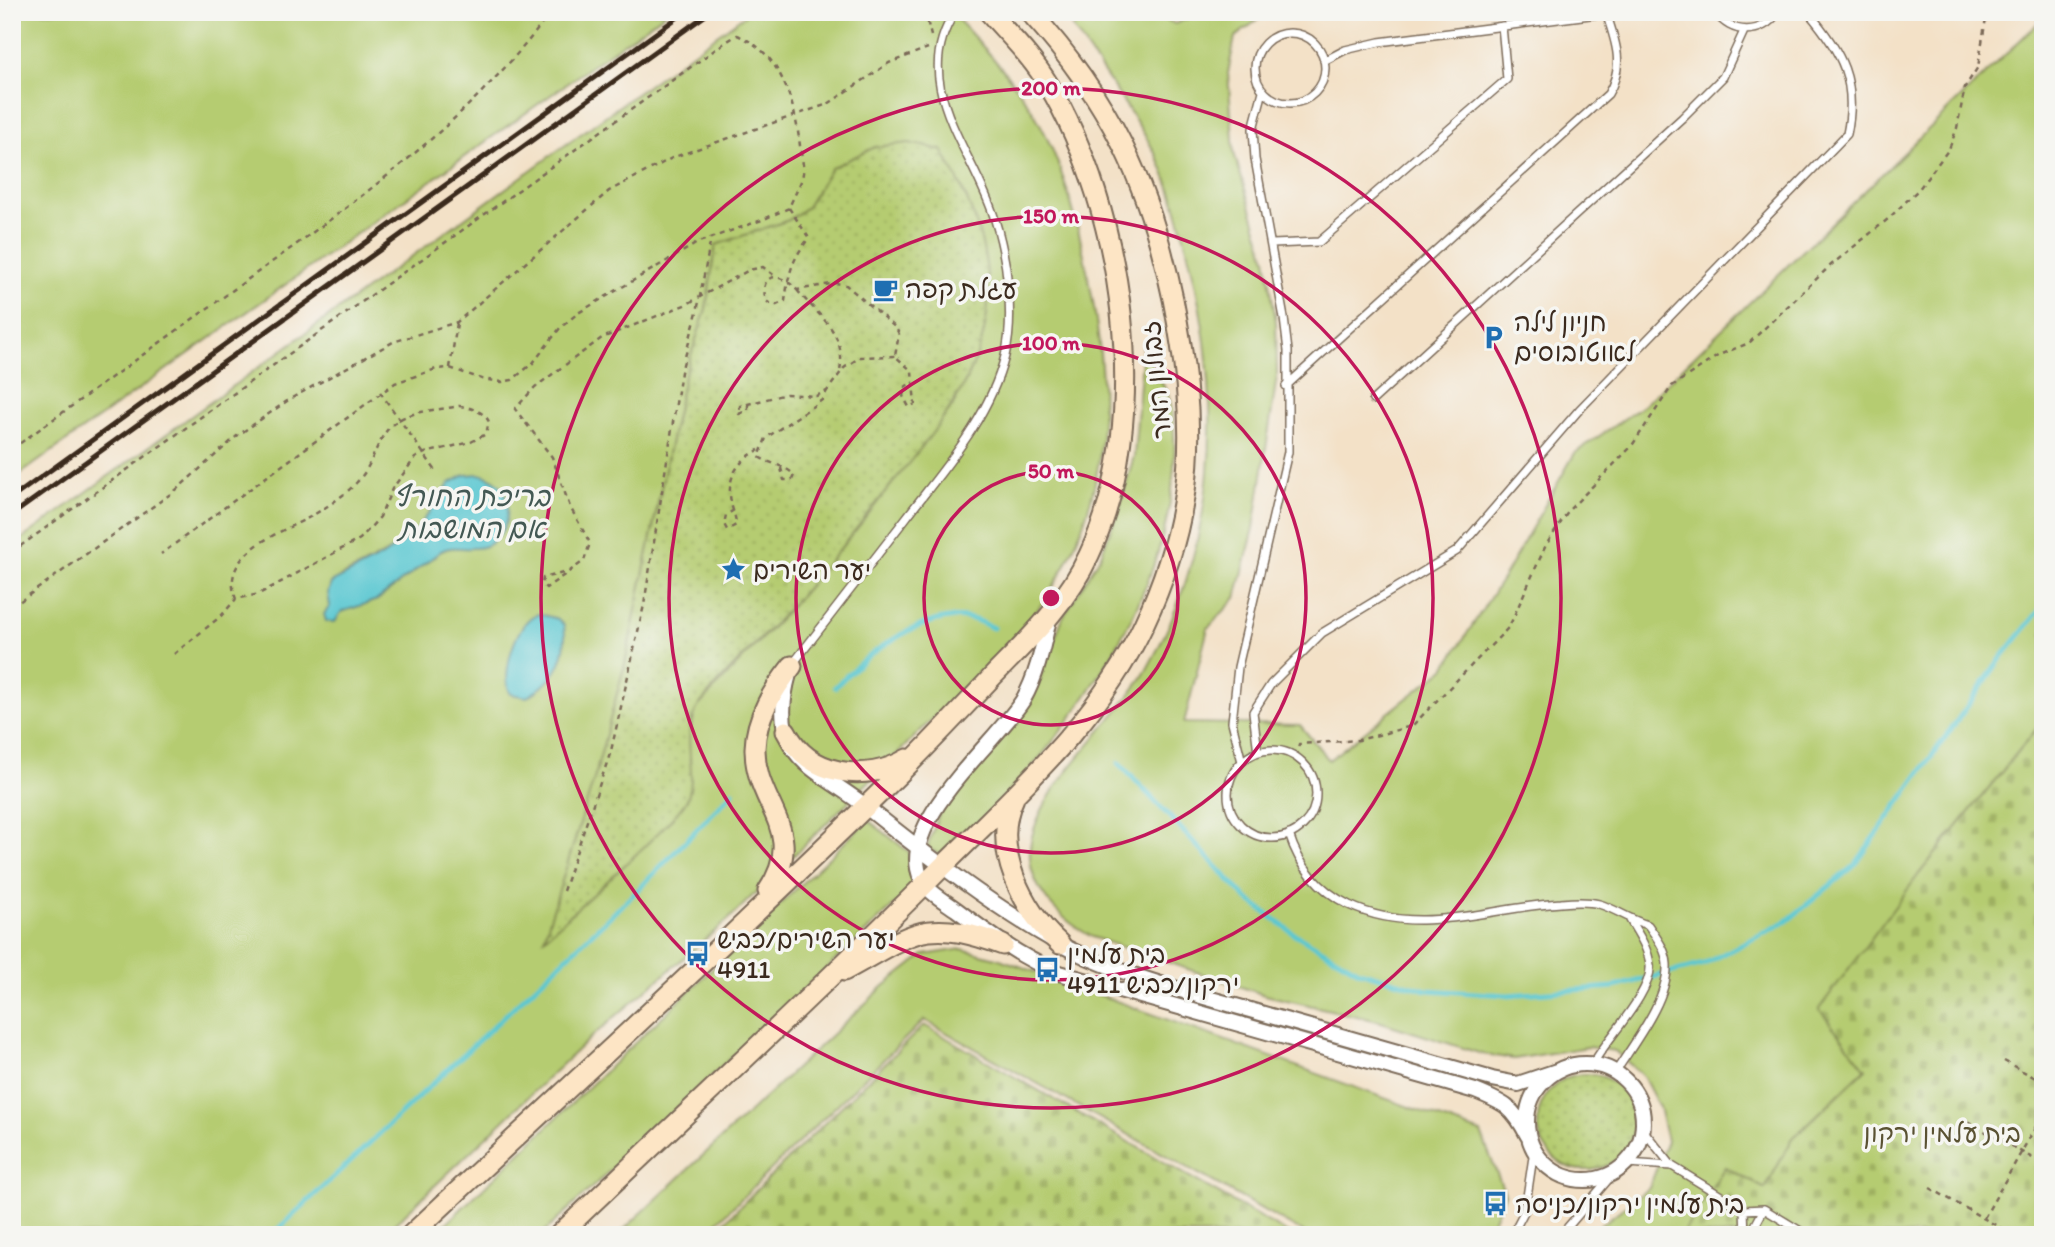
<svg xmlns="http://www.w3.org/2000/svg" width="2055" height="1247" font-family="Itim,'Playpen Sans Hebrew',sans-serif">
<defs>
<pattern id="cemetery-stones" width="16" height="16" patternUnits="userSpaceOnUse" patternTransform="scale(1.75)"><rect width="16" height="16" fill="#b5cc71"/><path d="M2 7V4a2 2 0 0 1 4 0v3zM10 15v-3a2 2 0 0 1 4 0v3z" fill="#9daf61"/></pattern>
<pattern id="park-dots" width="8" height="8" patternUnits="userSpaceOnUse" patternTransform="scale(1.75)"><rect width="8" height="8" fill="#b5cc71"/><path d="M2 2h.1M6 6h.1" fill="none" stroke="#9daf61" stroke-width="1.8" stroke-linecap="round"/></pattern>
</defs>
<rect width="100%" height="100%" fill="#f6f6f2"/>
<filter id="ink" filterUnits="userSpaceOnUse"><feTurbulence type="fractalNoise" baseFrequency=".0143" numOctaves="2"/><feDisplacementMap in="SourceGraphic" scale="14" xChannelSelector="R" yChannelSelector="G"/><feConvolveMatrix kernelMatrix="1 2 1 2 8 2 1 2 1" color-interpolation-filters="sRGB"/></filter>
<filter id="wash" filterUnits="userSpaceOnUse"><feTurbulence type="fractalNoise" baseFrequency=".00686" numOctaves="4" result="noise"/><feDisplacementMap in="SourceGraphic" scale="28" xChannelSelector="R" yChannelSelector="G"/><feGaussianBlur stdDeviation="1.57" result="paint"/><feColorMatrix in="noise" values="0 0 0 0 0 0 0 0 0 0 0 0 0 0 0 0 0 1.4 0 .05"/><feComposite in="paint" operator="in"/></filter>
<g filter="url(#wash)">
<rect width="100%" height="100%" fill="#f3e1c7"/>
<path fill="#b5cc71" stroke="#787b48" stroke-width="2" fill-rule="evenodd" d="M12,12H667L12,480Z
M749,12H951C983,46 1014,79 1038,120C1063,165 1077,219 1087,270C1116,409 1112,529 1014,639L728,920L589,1039L383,1235H12V546ZM807,207L973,366L952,407L854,532L790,608L697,708L687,739L688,798L670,821L595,776L625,664L684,377L706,309L716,245L789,220ZM424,522L496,538C475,554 462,541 441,551L377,600L341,612L330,606L340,577C369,562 403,548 424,522Z
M1094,12H1151L1175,24L1202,12H1268L1235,37L1228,73L1234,153L1266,258L1276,322L1277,376L1254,528L1236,598L1208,628L1184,723L1300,725L1329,760L1445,668L1506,573L1575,453L1644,405L2040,21L2035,12H2043V721L1919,874L1866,1068L1793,1138L1765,1189L1725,1167L1682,1235H1588L1649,1188L1667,1141L1659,1107L1643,1076L1615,1051L1588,1047L1514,1059L1482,1054L1378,1021L1265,995L1092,937C1058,918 1023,884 1031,841C1042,782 1116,723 1146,671C1219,543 1224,402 1190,261C1181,224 1172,184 1154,151C1130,108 1100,68 1072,27Z
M1143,347C1152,366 1169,390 1172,410C1189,537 1120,658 1043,754C1014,790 977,823 944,857L927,848L939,814L949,798L1032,698L1063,617L1100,557L1119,509L1134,456Z
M868,820L909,852V871L916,885L541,1235H434Z
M962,949L1000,959L1481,1133L1505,1194L1487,1235H1308L924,1020L704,1235H618L884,986L924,955Z"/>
<path fill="url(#cemetery-stones)" stroke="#787b48" stroke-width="2" d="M2043,721V1235H1682L1725,1167L1765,1189L1793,1138L1866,1069L1819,1009L1919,874Z
M924,1025L1291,1235H711Z"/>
<path fill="url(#park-dots)" stroke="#787b48" stroke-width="2" d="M909,143L942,150C967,194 987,238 988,289C991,365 940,425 895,480C861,523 827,567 790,607C761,640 727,670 700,704C678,733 698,767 688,797C681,818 568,916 544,938L595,776L625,664L684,377L706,309L716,245L789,220L807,207L831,168L875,147Z
M1538 1122a48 48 0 1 1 96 0a48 48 0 1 1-96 0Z"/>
<path fill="#5ac7d1" stroke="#4a7878" stroke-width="2" d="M480,474C495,479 506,485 507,503C510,524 498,548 473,548C461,549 453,545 441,551L377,600L341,612L335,622L326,621L324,614L330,606L328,593L331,583L381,557L413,535L450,483L465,475Z
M539,614L558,619L564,625C569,658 556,681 527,697L511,694C499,678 517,616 539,614Z"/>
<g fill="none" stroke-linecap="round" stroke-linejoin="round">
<path stroke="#5ac7d1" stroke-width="5" d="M835,687C864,656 921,612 967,618C976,619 985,624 993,628
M1119,763L1246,898L1293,933L1359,971L1427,990L1508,995L1614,987L1704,964L1787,921L1855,865L2002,657L2043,606
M272,1235L639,889L733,792"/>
</g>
</g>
<g filter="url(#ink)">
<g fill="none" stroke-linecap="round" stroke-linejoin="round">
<defs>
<path id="service" d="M1715,12C1731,35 1762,36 1778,12
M1255 68a35 35 0 1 1 70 0a35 35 0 1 1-70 0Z
M1324,61L1345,50L1379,42L1613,12
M1273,244L1319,242L1507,79L1502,26
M1286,386L1608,94C1625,66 1616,42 1606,13
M1373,400L1682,118L1723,77L1744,31
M792,665C830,616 868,567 906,518C944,468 989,419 1005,356C1015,317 1007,258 995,220C975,152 907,85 955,12
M1228 794a44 44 0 1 1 88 0a44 44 0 1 1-88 0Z
M1258,752L1253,712L1271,684L1322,633L1457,551L1579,410L1847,134C1858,82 1842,52 1808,12
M1242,762L1232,722L1238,667L1288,452V351L1284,318L1255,159L1253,129L1263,91
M1289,834C1299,866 1319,890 1349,905C1419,938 1489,907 1561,903C1572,902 1588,901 1599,904C1616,909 1630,920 1648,925C1656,937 1666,949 1667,964C1669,999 1633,1044 1615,1073
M1593,1064C1606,1039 1653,992 1650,965C1648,948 1639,935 1630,920
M1627,1163L1672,1166L1643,1130
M1672,1166L1744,1210L1764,1209L1807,1235
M1744,1210L1745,1235
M1512,1235L1525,1210L1534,1150
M1561,1235L1613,1174
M1750,1235L1764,1209"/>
<path id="minor" d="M1049,619C1043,646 1037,676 1023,700C996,743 896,823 921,878C927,892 945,901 957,910C989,934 1019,956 1056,972L1475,1091C1505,1103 1513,1107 1528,1136
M789,674C765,760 817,767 869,809C929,857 991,905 1058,943C1108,971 1187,992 1243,1008C1326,1031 1409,1055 1492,1079L1518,1084L1557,1071
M1527 1122a58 58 0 1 1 116 0a58 58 0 1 1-116 0Z"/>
<path id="secondary" d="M786,731C809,777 867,783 907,759
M1014,798C990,848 1023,910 1060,944
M768,891C809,830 754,805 755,748C756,717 773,690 792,666
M844,971C914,933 924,916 1003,945
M411,1235C575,1081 742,929 902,771C933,740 963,708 993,676C1029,639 1067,603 1089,555C1154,419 1124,211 1048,84C1032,57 1009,35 989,12
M559,1235C686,1113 817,993 942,867C1016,793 1099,721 1144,624C1198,509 1197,421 1173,299C1149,183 1110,100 1030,12"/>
</defs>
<use href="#service" stroke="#7b6a59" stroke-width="10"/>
<use href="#minor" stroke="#7b6a59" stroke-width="18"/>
<use href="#secondary" stroke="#7b6a59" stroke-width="23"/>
<path stroke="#7b6a59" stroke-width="2.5" stroke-dasharray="5 5" stroke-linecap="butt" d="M925,12L931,36
M789,208L809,238C791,261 789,273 785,301L774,306L766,301C758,271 781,272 797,290L836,283L846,285L896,328L899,334L895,356L912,371L915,404L909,407L903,396L905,387L911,383
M797,290C818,316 847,332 840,371
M450,368L457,323
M380,392L436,471
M748,405V410L739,414L740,406L786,394L816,396L827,391L844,368L860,357L895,356
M459,406C470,407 485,412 489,422L486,434L471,442L425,453L415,458L392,489L380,517L360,539L259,594L236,599C218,553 280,533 310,517C327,507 344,496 357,482C375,464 376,435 397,421C414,410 440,410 459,406Z
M12,449C94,390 176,331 258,272C365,195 471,119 551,12
M781,468L784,480H792L794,475C787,466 770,464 759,457L766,438L822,400L827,391
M734,510L726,515L724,524L727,530L736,525C736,516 732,510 731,502C726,478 738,460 759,450
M12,552L723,44L737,35C781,52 795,103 800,146C801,154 804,165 803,173C802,183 793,197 789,208L762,220L699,242L578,313L560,328L533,363L512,380L502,382L482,379L450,368L436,369L395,383L161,554
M563,573L543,578L542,584L546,588L584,561L590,543L570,507L552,457L515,409L535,387L602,338L687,304L749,270L763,267L775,276
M12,607L176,490L237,436L290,399L393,342L457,322L609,191L674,157L828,104L889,63L928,48
M174,654L221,616L236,599
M1297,757L1299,744L1359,740L1412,726L1509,627L1546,545L1570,509L1631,447L1672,386L1719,355L1749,343L1830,266L1888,219L1919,189L1949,149L1957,128L1965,87L1978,67L1986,18L1990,12
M563,891L611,751L644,605L681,372L697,312L711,238
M2038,1000L2043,1003
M2004,1061L2043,1082
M1967,1121L2043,1164
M1930,1188L2013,1235
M1984,1218L2043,1114"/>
<use href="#service" stroke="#fff" stroke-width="7"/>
<use href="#minor" stroke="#fff" stroke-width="14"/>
<use href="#secondary" stroke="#fde5c5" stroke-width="19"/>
<path stroke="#3b2a1e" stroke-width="5" d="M12,498L685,12
M12,515L710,12"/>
</g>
</g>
<g fill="none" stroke="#c2185b" stroke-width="3.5">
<circle cx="1051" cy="598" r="127"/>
<circle cx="1051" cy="598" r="255"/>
<circle cx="1051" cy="598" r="382"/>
<circle cx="1051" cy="598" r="510"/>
</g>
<defs>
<symbol id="cafe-bare" viewBox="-9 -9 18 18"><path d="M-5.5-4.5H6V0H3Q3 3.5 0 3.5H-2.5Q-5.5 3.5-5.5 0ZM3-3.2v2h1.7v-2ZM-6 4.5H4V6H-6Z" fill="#1f6fb2" stroke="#f6f6f2" stroke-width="2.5" paint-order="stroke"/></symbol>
<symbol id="parking-bare" viewBox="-9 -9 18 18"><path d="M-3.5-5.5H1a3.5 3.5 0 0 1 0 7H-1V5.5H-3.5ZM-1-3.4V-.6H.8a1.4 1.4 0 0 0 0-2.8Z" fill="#1f6fb2" stroke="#f6f6f2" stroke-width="2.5" paint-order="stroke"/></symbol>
<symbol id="sight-bare" viewBox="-9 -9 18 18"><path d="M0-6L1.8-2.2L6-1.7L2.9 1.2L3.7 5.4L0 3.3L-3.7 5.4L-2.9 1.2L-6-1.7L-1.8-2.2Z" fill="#1f6fb2" stroke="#f6f6f2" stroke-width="2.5" paint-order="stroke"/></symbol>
<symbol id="bus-bare" viewBox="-9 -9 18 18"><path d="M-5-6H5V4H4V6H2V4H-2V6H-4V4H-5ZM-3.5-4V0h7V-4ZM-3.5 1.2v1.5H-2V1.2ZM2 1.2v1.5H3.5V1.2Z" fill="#1f6fb2" stroke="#f6f6f2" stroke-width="2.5" paint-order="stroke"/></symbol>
</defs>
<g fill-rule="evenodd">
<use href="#cafe-bare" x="868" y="272" width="35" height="35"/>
<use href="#parking-bare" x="1476" y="320" width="35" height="35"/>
<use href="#sight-bare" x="716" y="552" width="35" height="35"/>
<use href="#bus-bare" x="680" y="936" width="35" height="35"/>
<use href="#bus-bare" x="1030" y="952" width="35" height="35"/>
<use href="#bus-bare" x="1478" y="1186" width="35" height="35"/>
</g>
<g text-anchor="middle" stroke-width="7" stroke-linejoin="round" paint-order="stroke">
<g font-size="26" fill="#3b2a1e" stroke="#f6f6f2" text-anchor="start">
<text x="905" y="298">עגלת קפה</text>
<text x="1514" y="331">חניון לילה<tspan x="1514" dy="30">לאוטובוסים</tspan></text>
<text x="753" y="579">יער השירים</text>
<text x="717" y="948">יער השירים/כביש<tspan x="717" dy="30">4911</tspan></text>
<text x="1067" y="963">בית עלמין<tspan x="1067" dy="30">ירקון/כביש 4911</tspan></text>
<text x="1515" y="1213">בית עלמין ירקון/כניסה</text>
</g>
<g font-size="26" fill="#3b2a1e" stroke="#f6f6f2">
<text transform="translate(1156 380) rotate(-96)" y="9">זבולון המר</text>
</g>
<g font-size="26" fill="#5a5233" stroke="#f6f6f2">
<text x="1942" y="1142">בית עלמין ירקון</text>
</g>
<g font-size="28" font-style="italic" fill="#445954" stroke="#f6f6f2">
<text x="472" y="506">בריכת החורף<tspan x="472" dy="32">אם המושבות</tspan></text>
</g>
</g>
<circle cx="1051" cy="598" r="10" fill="#c2185b" stroke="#f6f6f2" stroke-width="3.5"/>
<g font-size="21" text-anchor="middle" font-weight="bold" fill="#c2185b" stroke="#f6f6f2" stroke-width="7" stroke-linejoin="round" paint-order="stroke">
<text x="1051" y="95">200 m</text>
<text x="1051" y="223">150 m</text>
<text x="1051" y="350">100 m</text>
<text x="1051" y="478">50 m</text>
</g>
<rect width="2055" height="1247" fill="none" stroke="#f6f6f2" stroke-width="42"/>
</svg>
